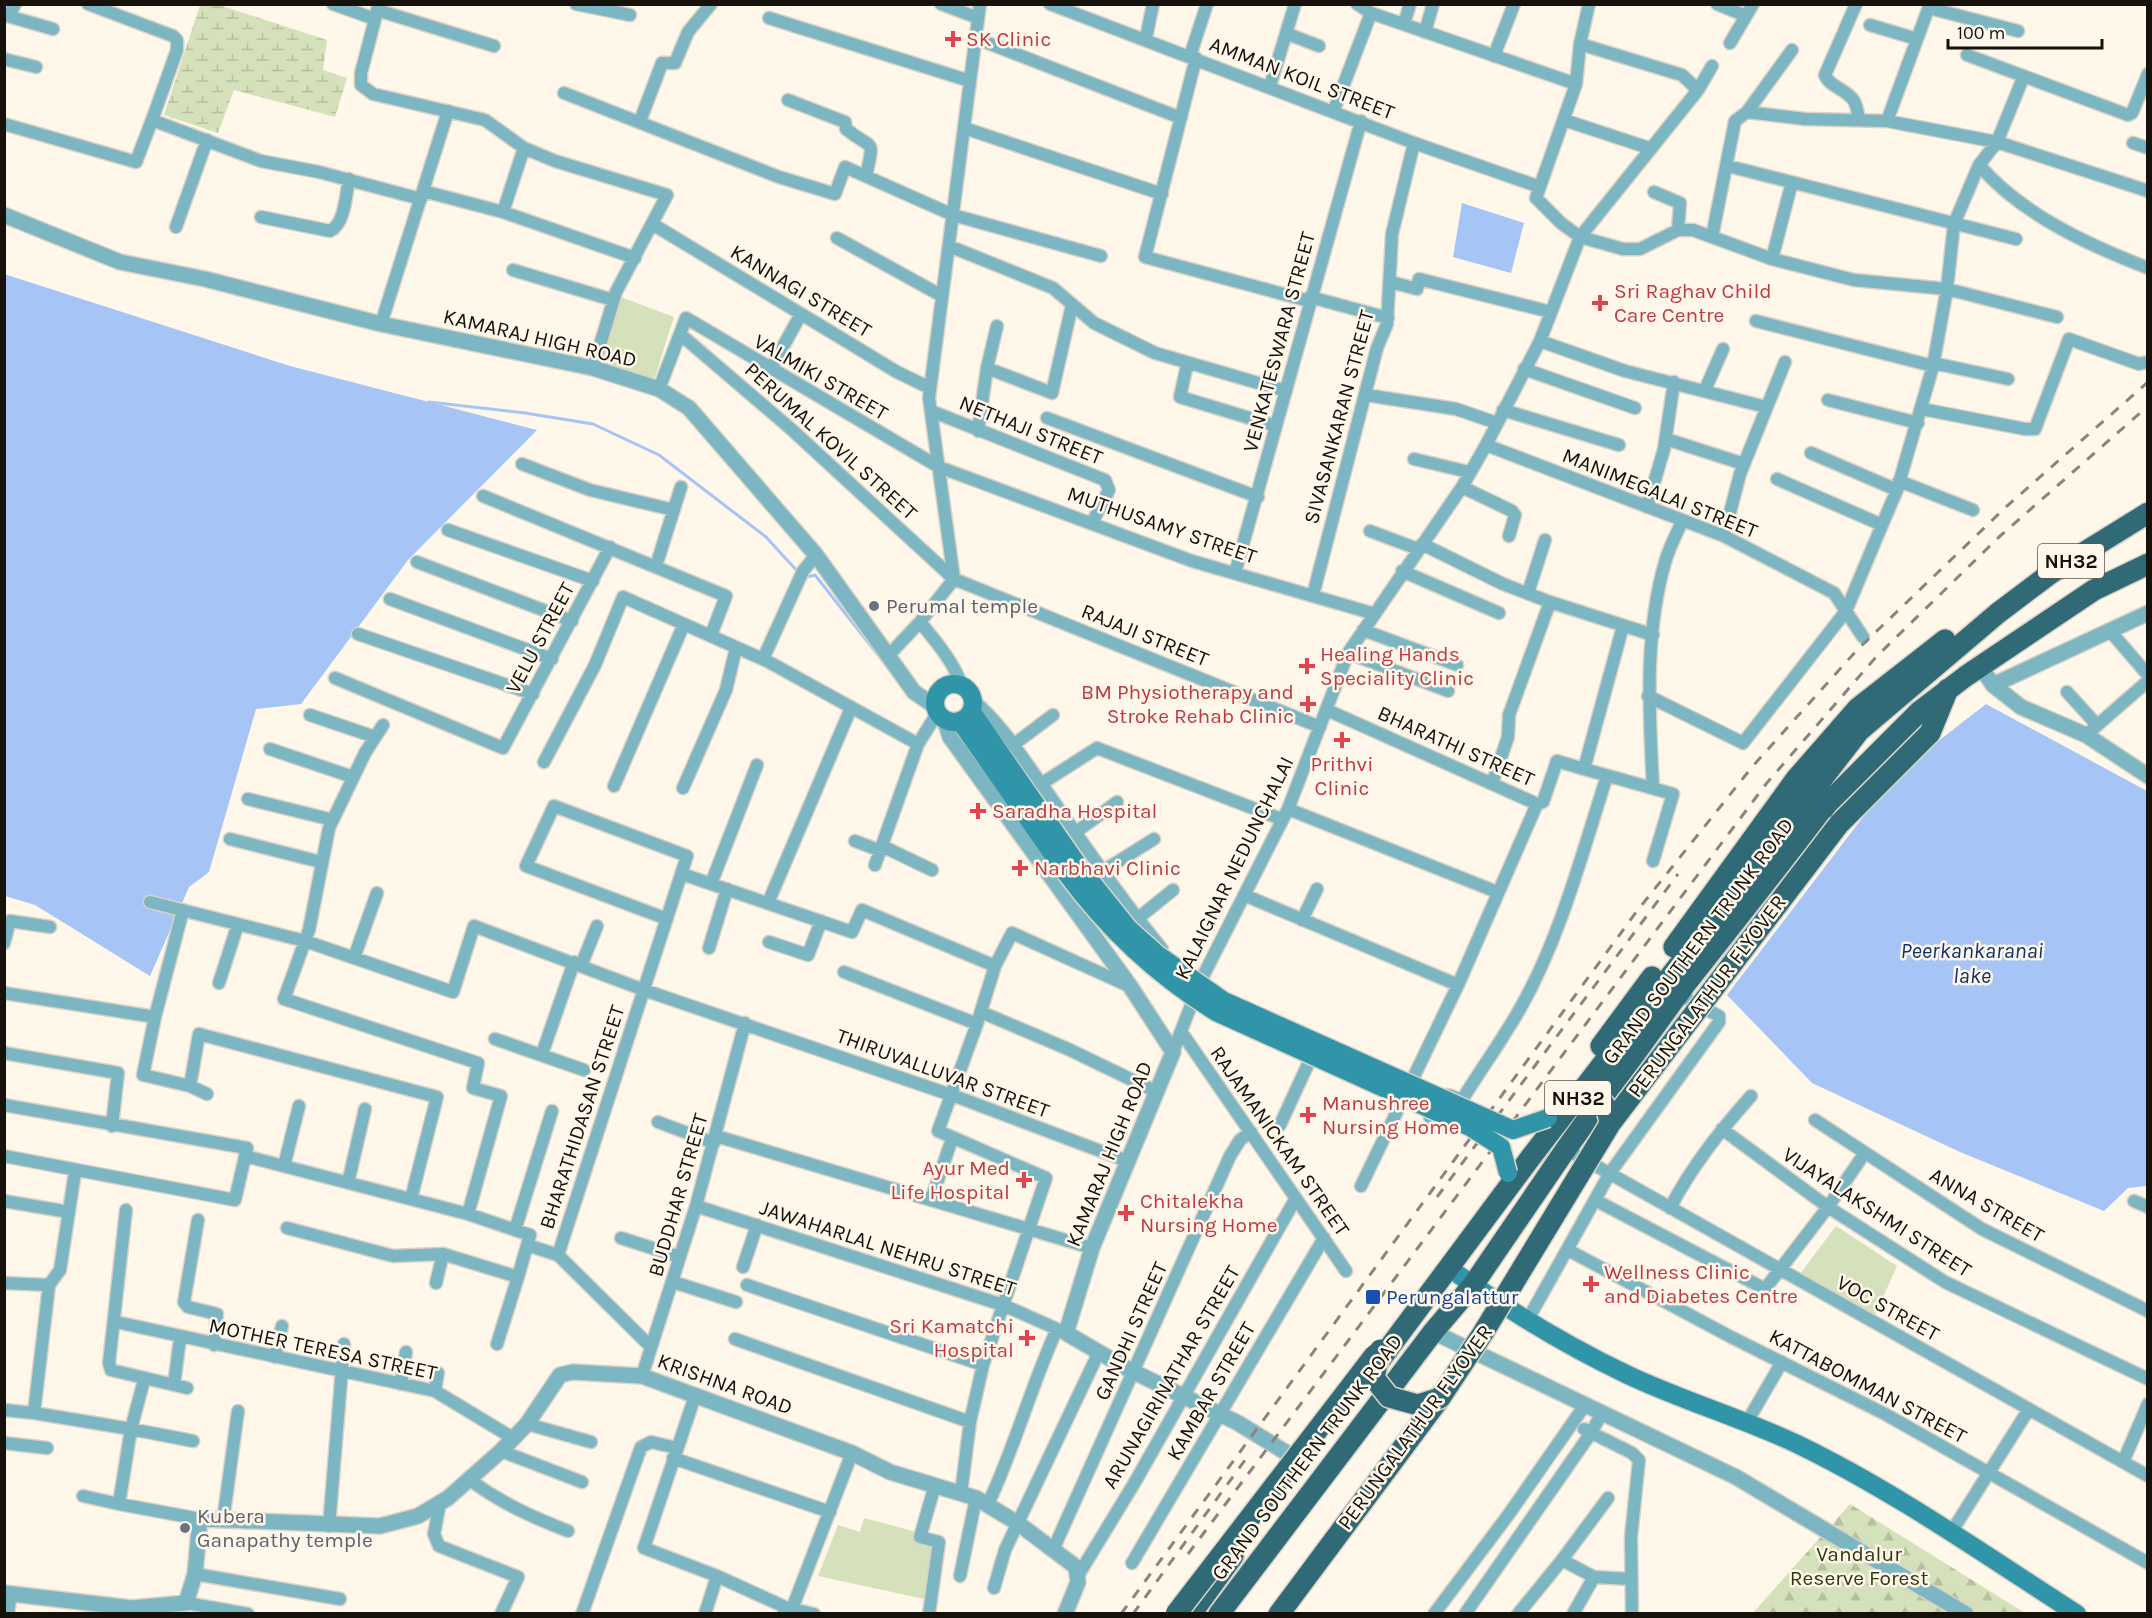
<svg xmlns="http://www.w3.org/2000/svg" width="2152" height="1618" font-family="Karla,sans-serif">
<defs>
<pattern id="forest-firs" width="22" height="20" patternUnits="userSpaceOnUse" patternTransform="scale(1.5)"><rect width="22" height="20" fill="#d5e1ba"/><path d="M5 1l3.5 6h-7zM16 11l3.5 6h-7z" fill="#b6c09f"/></pattern>
<pattern id="wetland-marsh" width="20" height="14" patternUnits="userSpaceOnUse" patternTransform="scale(1.5)"><rect width="20" height="14" fill="#d5e1ba"/><path d="M1 5h8M5 5V1M11 12h8M15 12V8" fill="none" stroke="#b6c09f"/></pattern>
</defs>
<rect width="100%" height="100%" fill="#fff7ea"/>
<path fill="#d5e1ba" d="M621,297L674,317L653,383L600,368Z
M1836,1226L1897,1266L1874,1317L1800,1274Z
M864,1518L924,1534L941,1547L929,1600L818,1576L838,1525L860,1532Z"/>
<path fill="url(#forest-firs)" d="M1850,1504L2025,1613L1752,1614Z"/>
<path fill="url(#wetland-marsh)" d="M200,5H219L327,40L323,70L347,78L335,117L234,90L218,133L164,115Z"/>
<path fill="#a6c4f6" d="M1462,203L1524,223L1511,273L1453,257Z
M4,274L290,366L537,430L408,560L301,704L256,709L209,872L189,887L150,976L35,905L5,896Z
M1986,704L2147,791V1186L2128,1188L2104,1211L1960,1152L1812,1083L1727,995L1896,774Z"/>
<g fill="none" stroke-linecap="round" stroke-linejoin="round">
<path stroke="#a6c4f6" stroke-width="3" d="M429,402L525,413L593,424L659,455L766,537L799,573
M803,578L815,575L893,674
M1097,924L1110,939"/>
<defs>
<path id="minor" d="M88,4L173,36L177,40V50L152,120
M333,4L375,19
M379,4L361,73V85L373,94L485,120L524,148L555,161L667,195L616,292L593,368
M576,4L630,15
M941,4L978,18
M1050,4L1414,143L1540,187
M1357,4L1371,13L1576,84
M1717,4L1746,16L1753,4
M1856,4L1825,75C1829,87 1847,89 1854,101C1857,106 1858,114 1859,120
M1929,8L2018,31
M377,10L494,46
M4,15L53,29
M9,16L15,4
M769,18L970,81
M1404,24L1410,4
M1870,25L1917,39
M1425,32L1433,4
M1288,34L1319,46
M975,38L1181,118
M1146,38L1153,4
M1730,43L1746,16
M1580,44L1682,75L1698,90L1580,237L1623,249H1640L1678,230H1693L1772,259L1854,280L1947,289L2057,317
M1967,55L2128,115L2132,113L2148,74
M1190,56L1207,4
M1494,56L1514,4
M1196,58L1145,257L1309,301
M4,59L36,67
M1270,86L1295,4
M1698,90L1712,66
M564,93L779,177L835,194L845,167L953,215L1101,256
M788,100L845,122L846,129C873,151 875,136 866,176
M1334,110L1371,13
M1747,112L1792,50
M1564,120L1649,148
M640,121L662,63H675L688,32L711,4
M1887,121L1930,4
M4,124L136,162L152,120L261,161L319,172L421,199
M964,128L1162,194
M2133,143L2148,148
M1979,165C2021,214 2088,245 2148,268
M1728,166L2016,239
M423,191L503,212L635,258
M1654,192L1680,203L1678,230
M503,212L524,148
M261,217L330,231C345,224 346,194 349,179
M654,225L897,372L930,388
M176,227L207,140
M1712,237L1735,121L1747,112L1805,119L1887,121L1997,142L2148,191
M837,238L942,296
M949,246L1053,288L1094,323L1155,353L1286,391
M1772,259L1792,182
M513,270L613,300
M1391,282L1417,289L1419,279L1551,312
M1310,297L1388,318
M1756,321L1933,366
M381,324L448,111
M680,334L791,429L954,579L1320,727
M1540,341L1625,371L1766,407
M1933,363L2008,379
M1187,365L1180,397L1276,426
M987,368L997,326
M1524,369L1635,408
M770,370L801,314
M659,389L686,318L939,467L1192,561L1375,614
M1705,390L1723,349
M1366,395L1456,409L1497,423
M1828,400L1918,423
M1922,409L2025,429H2035L2069,339L2139,364L2148,362
M1503,410L1619,445
M931,411L1105,480L1109,490L1092,523
M1047,418L1258,497
M978,431L987,368L1052,393L1072,305
M1666,439L1744,464
M1486,445L1724,536L1834,593L1863,637
M1811,453L1897,490
M1414,459L1469,472
M522,464L590,490L674,510
M1777,479L1882,525
M1899,481L1973,510
M1462,487L1512,511L1515,515L1509,536
M483,496L726,596L711,635
M1647,507L1664,449L1674,382
M448,530L593,581
M1370,531L1418,549
M1724,536L1740,474L1785,362
M1422,544L1503,584L1550,602L1653,635
M417,562L572,621
M656,566L681,487
M1402,571L1499,613
M1235,573L1361,121
M1528,593L1545,540
M1313,595L1377,348L1387,324L1392,234L1414,143
M390,599L552,659
M920,622C937,643 953,661 962,686
M1623,626L1584,769L1673,794L1653,861
M1363,630L1457,665
M2110,631L2148,675
M358,634L533,694
M1348,653L1448,691
M888,656L920,622L954,579L929,398L980,4
M763,659L803,571L816,555
M335,678L503,748L610,547
M2067,692L2097,725
M1648,696L1743,743L1846,611L1882,525L1897,490L1933,366L1947,289L1954,224L1979,165L1997,142L2023,78
M973,700C1002,724 1023,759 1045,789C1083,843 1120,898 1162,949
M1327,710L1537,804
M310,715L375,737
M383,725L365,753L329,828L309,930L284,999L478,1063L473,1088L501,1096L468,1214
M2086,735L2148,681
M1013,745L1053,715
M270,749L353,777
M544,762L595,665L623,597L767,661L918,744
M1041,784L1097,748L1281,819
M1492,784L1508,737L1509,715L1550,602
M614,786L684,624
M1653,787C1649,712 1644,632 1666,559C1670,546 1677,533 1682,521
M683,788L726,690L736,648
M248,799L333,820
M1288,809L1497,892
M1076,832L1117,802
M230,839L321,862
M855,841L881,851
M882,846L932,870
M875,865L918,744L938,712
M1103,871L1154,839
M682,874L852,932L862,910L995,966
M711,884L757,765
M1244,895L1458,985
M150,902L305,941L453,992L474,926L644,990L960,1098L1127,1161
M768,903L851,708
M1137,919L1173,890
M1302,920L1317,889
M769,942L808,955L821,921
M4,943L10,921L50,927
M709,948L727,889
M354,958L377,893
M581,966L597,926
M844,972L977,1024
M219,983L238,924
M4,993L155,1017L143,1075L190,1086L207,1094
M981,1012L1068,1049L1155,1091
M155,1017L183,910
M1182,1033L1346,1271
M495,1039L584,1070
M1173,1052L1200,982L1288,809L1348,653L1462,487L1486,445L1540,341L1580,237L1561,223L1536,198L1576,84L1580,44L1589,4
M4,1053L118,1073L112,1126
M542,1054L574,962
M190,1086L199,1034L437,1097L411,1199
M1448,1095L1462,1100C1481,1069 1503,1039 1521,1007C1561,936 1582,853 1607,776
M4,1105L247,1148L235,1200L4,1156
M1430,1118L1449,1127
M1815,1120L1982,1229L2148,1311
M658,1122L714,1143
M1280,1125L1309,1062
M1722,1129L1828,1207L1945,1282L2148,1379
M716,1136L1092,1248
M1566,1149L2148,1476
M245,1156L468,1214L530,1235L518,1277L443,1254L393,1256L287,1228
M284,1166L299,1106
M75,1172L60,1270L49,1285L34,1413L131,1429L119,1504L200,1519
M348,1183L365,1109
M1361,1186L1458,985L1537,804L1543,802L1557,761L1584,769
M931,1200L952,1139
M1595,1200L1765,1289L1828,1207L1864,1154
M4,1201L69,1212
M2134,1201L2148,1207
M696,1206L1003,1305L1066,1333
M1670,1208C1692,1166 1720,1131 1751,1096
M126,1210L109,1363L111,1370L187,1388
M198,1220L184,1302L188,1307L217,1314L214,1345
M515,1230L552,1111
M621,1238L680,1257
M527,1245L558,1255L651,1347
M1568,1250L1731,1337L1885,1414L2148,1563
M558,1255L687,856L554,806L526,866L667,919
M743,1267L757,1225
M673,1282L736,1302
M4,1283L49,1285
M436,1283L443,1254
M747,1285L983,1365
M1527,1321L1610,1173L1719,1022V1016L1678,994
M116,1322L435,1391L513,1438
M735,1339L970,1422
M497,1344L518,1277
M275,1357L282,1326
M642,1376L696,1206L745,1023
M144,1380L131,1429L193,1441
M401,1384L406,1352
M174,1385L180,1338
M435,1391L438,1373
M695,1396L644,1548L717,1576L785,1607
M4,1410L34,1413
M1747,1422L1782,1362
M527,1424L591,1442
M1584,1429L1632,1453L1639,1460L1631,1537L1632,1614
M4,1443L47,1448
M501,1451L582,1482
M673,1458L830,1512
M2123,1462L2148,1404
M470,1480C501,1503 532,1517 568,1531
M961,1493L970,1422L983,1365L1046,1178L938,1131L977,1024L995,966L1012,933L1129,986
M83,1496L119,1504
M1608,1498L1562,1560L1594,1577L1631,1579
M440,1503L434,1534L439,1546L518,1577L501,1614
M988,1504C1015,1447 1031,1386 1057,1329
M223,1521L238,1411
M329,1526L344,1344
M1952,1531L2029,1409
M1053,1550L1230,1156L1240,1140L1251,1132
M1132,1563L1324,1238
M195,1574L340,1599
M1079,1574L1135,1482L1296,1198
M960,1576L976,1498
M994,1588L1005,1550L1098,1354
M186,1603L248,1614
M792,1609L814,1614
M784,1612L785,1607L792,1609L852,1453
M8,1614L11,1593
M582,1614L641,1447L651,1442L677,1448
M705,1614L717,1576
M929,1614L939,1542L920,1537L935,1485
M1434,1614L1509,1514L1585,1405
M1465,1614L1591,1433L1602,1413
M1518,1614L1562,1560
M1573,1614L1594,1577"/>
<path id="tertiary" d="M4,215L120,262L205,279L381,324L593,368L659,389L689,408L816,555L914,692L936,707
M1980,666L1993,685L2148,613
M1993,685L2021,707L2086,735L2148,776
M944,718L950,737L1130,986L1173,1052L1092,1248L1066,1333L1126,1368L1238,1423L1303,1463
M1433,1332L1736,1477L1966,1614
M4,1593L132,1608L186,1603L195,1574L200,1519L380,1526L418,1516L448,1498L501,1451L527,1424L560,1375L573,1372L642,1376L852,1453L890,1472L976,1498L1019,1524L1076,1567L1078,1582L1065,1614"/>
<path id="secondary" d="M935 703a19 19 0 1 1 38 0a19 19 0 1 1-38 0Z
M971,711L1077,864
M960,721L1066,873
M1449,1268C1506,1309 1565,1345 1628,1375C1683,1401 1742,1418 1797,1444C1896,1492 1985,1555 2077,1614"/>
<path id="trunk" d="M1839,824L1930,733L1948,689
M1674,947L1796,779L1858,708L1945,640
M1601,1046L1652,977
M1374,1368L1531,1157L1859,731L1998,613L2051,573L2148,513
M1191,1614L1233,1556
M1219,1614L1433,1332L1473,1285L1566,1149L1684,986L1828,803L1920,711L1966,676L2094,590L2148,564
M1279,1614L1440,1398"/>
</defs>
<use href="#minor" stroke="#dad2c6" stroke-width="15"/>
<use href="#tertiary" stroke="#dad2c6" stroke-width="18"/>
<use href="#secondary" stroke="#dad2c6" stroke-width="21"/>
<use href="#trunk" stroke="#dad2c6" stroke-width="24"/>
<use href="#minor" stroke="#7db6c3" stroke-width="12"/>
<use href="#tertiary" stroke="#7db6c3" stroke-width="15"/>
<use href="#secondary" stroke="#3095a8" stroke-width="18"/>
<use href="#trunk" stroke="#306a76" stroke-width="21"/>
<path stroke="#8a847a" stroke-width="3" stroke-dasharray="10 10" stroke-linecap="butt" d="M1437,1197L1678,874
M1188,1554L1766,784L1876,657L1999,537L2148,406
M1121,1614L1637,911L1752,767L1857,650L2007,506L2148,382
M1133,1614L1248,1456"/>
<defs>
<path id="secondary-bridge" d="M1077,864L1129,929L1157,954L1224,1001L1513,1130L1548,1118
M1066,873C1108,930 1156,975 1216,1012L1470,1127L1501,1147L1508,1173"/>
<path id="trunk-bridge" d="M1563,1096C1591,1092 1606,1092 1610,1124
M1380,1350L1374,1378L1389,1397L1418,1405L1440,1398L1483,1333L1610,1124L1839,824
M1176,1614L1375,1355"/>
</defs>
<use href="#secondary-bridge" stroke="#dad2c6" stroke-width="21" stroke-linecap="butt"/>
<use href="#trunk-bridge" stroke="#dad2c6" stroke-width="24" stroke-linecap="butt"/>
<use href="#secondary-bridge" stroke="#3095a8" stroke-width="18"/>
<use href="#trunk-bridge" stroke="#306a76" stroke-width="21"/>
</g>
<g fill="#e0444e" stroke="#fff7ea" stroke-width="2">
<path d="M950 30h6v6h6v6h-6v6h-6v-6h-6v-6h6z"/>
<path d="M1597 294h6v6h6v6h-6v6h-6v-6h-6v-6h6z"/>
<path d="M1304 657h6v6h6v6h-6v6h-6v-6h-6v-6h6z"/>
<path d="M1305 695h6v6h6v6h-6v6h-6v-6h-6v-6h6z"/>
<path d="M1339 731h6v6h6v6h-6v6h-6v-6h-6v-6h6z"/>
<path d="M975 802h6v6h6v6h-6v6h-6v-6h-6v-6h6z"/>
<path d="M1017 859h6v6h6v6h-6v6h-6v-6h-6v-6h6z"/>
<path d="M1305 1106h6v6h6v6h-6v6h-6v-6h-6v-6h6z"/>
<path d="M1021 1171h6v6h6v6h-6v6h-6v-6h-6v-6h6z"/>
<path d="M1123 1204h6v6h6v6h-6v6h-6v-6h-6v-6h6z"/>
<path d="M1588 1275h6v6h6v6h-6v6h-6v-6h-6v-6h6z"/>
<path d="M1024 1329h6v6h6v6h-6v6h-6v-6h-6v-6h6z"/>
</g>
<g fill="#6b7280" stroke="#fff7ea" stroke-width="2">
<circle cx="874" cy="606" r="6"/>
<circle cx="185" cy="1528" r="6"/>
</g>
<rect fill="#1a4fb4" stroke="#fff7ea" stroke-width="2" x="1365" y="1289" width="16" height="16" rx="3"/>
<g text-anchor="middle" stroke-width="5" stroke-linejoin="round" paint-order="stroke">
<g fill="#fff7ea" stroke="#5c564d" stroke-width="1.5">
<rect x="2038" y="544" width="66" height="34" rx="4.5"/>
<rect x="1545" y="1081" width="66" height="34" rx="4.5"/>
</g>
<g font-size="20" font-weight="bold" fill="#16110a">
<text x="2071" y="568">NH32</text>
<text x="1578" y="1105">NH32</text>
</g>
<g font-size="21" fill="#be3a42" stroke="#fff7ea" text-anchor="start">
<text x="966" y="46">SK Clinic</text>
<text x="1614" y="298">Sri Raghav Child<tspan x="1614" dy="24">Care Centre</tspan></text>
<text x="1320" y="661">Healing Hands<tspan x="1320" dy="24">Speciality Clinic</tspan></text>
<text x="1294" y="699" text-anchor="end">BM Physiotherapy and<tspan x="1294" dy="24">Stroke Rehab Clinic</tspan></text>
<text x="1342" y="771" text-anchor="middle">Prithvi<tspan x="1342" dy="24">Clinic</tspan></text>
<text x="992" y="818">Saradha Hospital</text>
<text x="1034" y="875">Narbhavi Clinic</text>
<text x="1322" y="1110">Manushree<tspan x="1322" dy="24">Nursing Home</tspan></text>
<text x="1010" y="1175" text-anchor="end">Ayur Med<tspan x="1010" dy="24">Life Hospital</tspan></text>
<text x="1140" y="1208">Chitalekha<tspan x="1140" dy="24">Nursing Home</tspan></text>
<text x="1604" y="1279">Wellness Clinic<tspan x="1604" dy="24">and Diabetes Centre</tspan></text>
<text x="1014" y="1333" text-anchor="end">Sri Kamatchi<tspan x="1014" dy="24">Hospital</tspan></text>
</g>
<g font-size="21" fill="#16110a" stroke="#fff7ea">
<text transform="translate(1302 78) rotate(21)" y="7">AMMAN KOIL STREET</text>
<text transform="translate(801 291) rotate(31)" y="7">KANNAGI STREET</text>
<text transform="translate(540 338) rotate(13)" y="7">KAMARAJ HIGH ROAD</text>
<text transform="translate(1279 342) rotate(-75)" y="7">VENKATESWARA STREET</text>
<text transform="translate(821 377) rotate(30)" y="7">VALMIKI STREET</text>
<text transform="translate(1339 417) rotate(-75)" y="7">SIVASANKARAN STREET</text>
<text transform="translate(1031 430) rotate(22)" y="7">NETHAJI STREET</text>
<text transform="translate(831 441) rotate(42)" y="7">PERUMAL KOVIL STREET</text>
<text transform="translate(1660 493) rotate(22)" y="7">MANIMEGALAI STREET</text>
<text transform="translate(1162 525) rotate(19)" y="7">MUTHUSAMY STREET</text>
<text transform="translate(1145 635) rotate(22)" y="7">RAJAJI STREET</text>
<text transform="translate(540 638) rotate(-62)" y="7">VELU STREET</text>
<text transform="translate(1456 746) rotate(24)" y="7">BHARATHI STREET</text>
<text transform="translate(1234 868) rotate(-64)" y="7">KALAIGNAR NEDUNCHALAI</text>
<text transform="translate(1698 941) rotate(-53)" y="7">GRAND SOUTHERN TRUNK ROAD</text>
<text transform="translate(1707 996) rotate(-53)" y="7">PERUNGALATHUR FLYOVER</text>
<text transform="translate(943 1073) rotate(20)" y="7">THIRUVALLUVAR STREET</text>
<text transform="translate(582 1117) rotate(-72)" y="7">BHARATHIDASAN STREET</text>
<text transform="translate(1280 1141) rotate(55)" y="7">RAJAMANICKAM STREET</text>
<text transform="translate(1109 1154) rotate(-68)" y="7">KAMARAJ HIGH ROAD</text>
<text transform="translate(678 1195) rotate(-74)" y="7">BUDDHAR STREET</text>
<text transform="translate(1987 1205) rotate(30)" y="7">ANNA STREET</text>
<text transform="translate(1877 1212) rotate(33)" y="7">VIJAYALAKSHMI STREET</text>
<text transform="translate(888 1248) rotate(18)" y="7">JAWAHARLAL NEHRU STREET</text>
<text transform="translate(1888 1308) rotate(29)" y="7">VOC STREET</text>
<text transform="translate(1131 1331) rotate(-66)" y="7">GANDHI STREET</text>
<text transform="translate(323 1349) rotate(12)" y="7">MOTHER TERESA STREET</text>
<text transform="translate(1171 1377) rotate(-60)" y="7">ARUNAGIRINATHAR STREET</text>
<text transform="translate(725 1384) rotate(20)" y="7">KRISHNA ROAD</text>
<text transform="translate(1868 1386) rotate(28)" y="7">KATTABOMMAN STREET</text>
<text transform="translate(1211 1391) rotate(-60)" y="7">KAMBAR STREET</text>
<text transform="translate(1415 1427) rotate(-54)" y="7">PERUNGALATHUR FLYOVER</text>
<text transform="translate(1307 1457) rotate(-53)" y="7">GRAND SOUTHERN TRUNK ROAD</text>
</g>
<g font-size="21" fill="#5b616d" stroke="#fff7ea" text-anchor="start">
<text x="886" y="613">Perumal temple</text>
<text x="197" y="1523">Kubera<tspan x="197" dy="24">Ganapathy temple</tspan></text>
</g>
<g font-size="21" fill="#164399" stroke="#fff7ea" text-anchor="start">
<text x="1386" y="1304">Perungalattur</text>
</g>
<g font-size="21" fill="#2f390f" stroke="#fff7ea">
<text x="1859" y="1561">Vandalur<tspan x="1859" dy="24">Reserve Forest</tspan></text>
</g>
<g font-size="22" font-style="italic" fill="#0f316b" stroke="#fff7ea">
<text x="1972" y="958">Peerkankaranai<tspan x="1972" dy="25">lake</tspan></text>
</g>
</g>
<rect width="2152" height="1618" fill="none" stroke="#16110a" stroke-width="12"/>
<path d="M1948 39v9h154v-9" fill="none" stroke="#16110a" stroke-width="3"/>
<text x="1957" y="39" font-size="18" fill="#16110a" stroke="#fff7ea" stroke-width="4.5" paint-order="stroke">100 m</text>
</svg>
